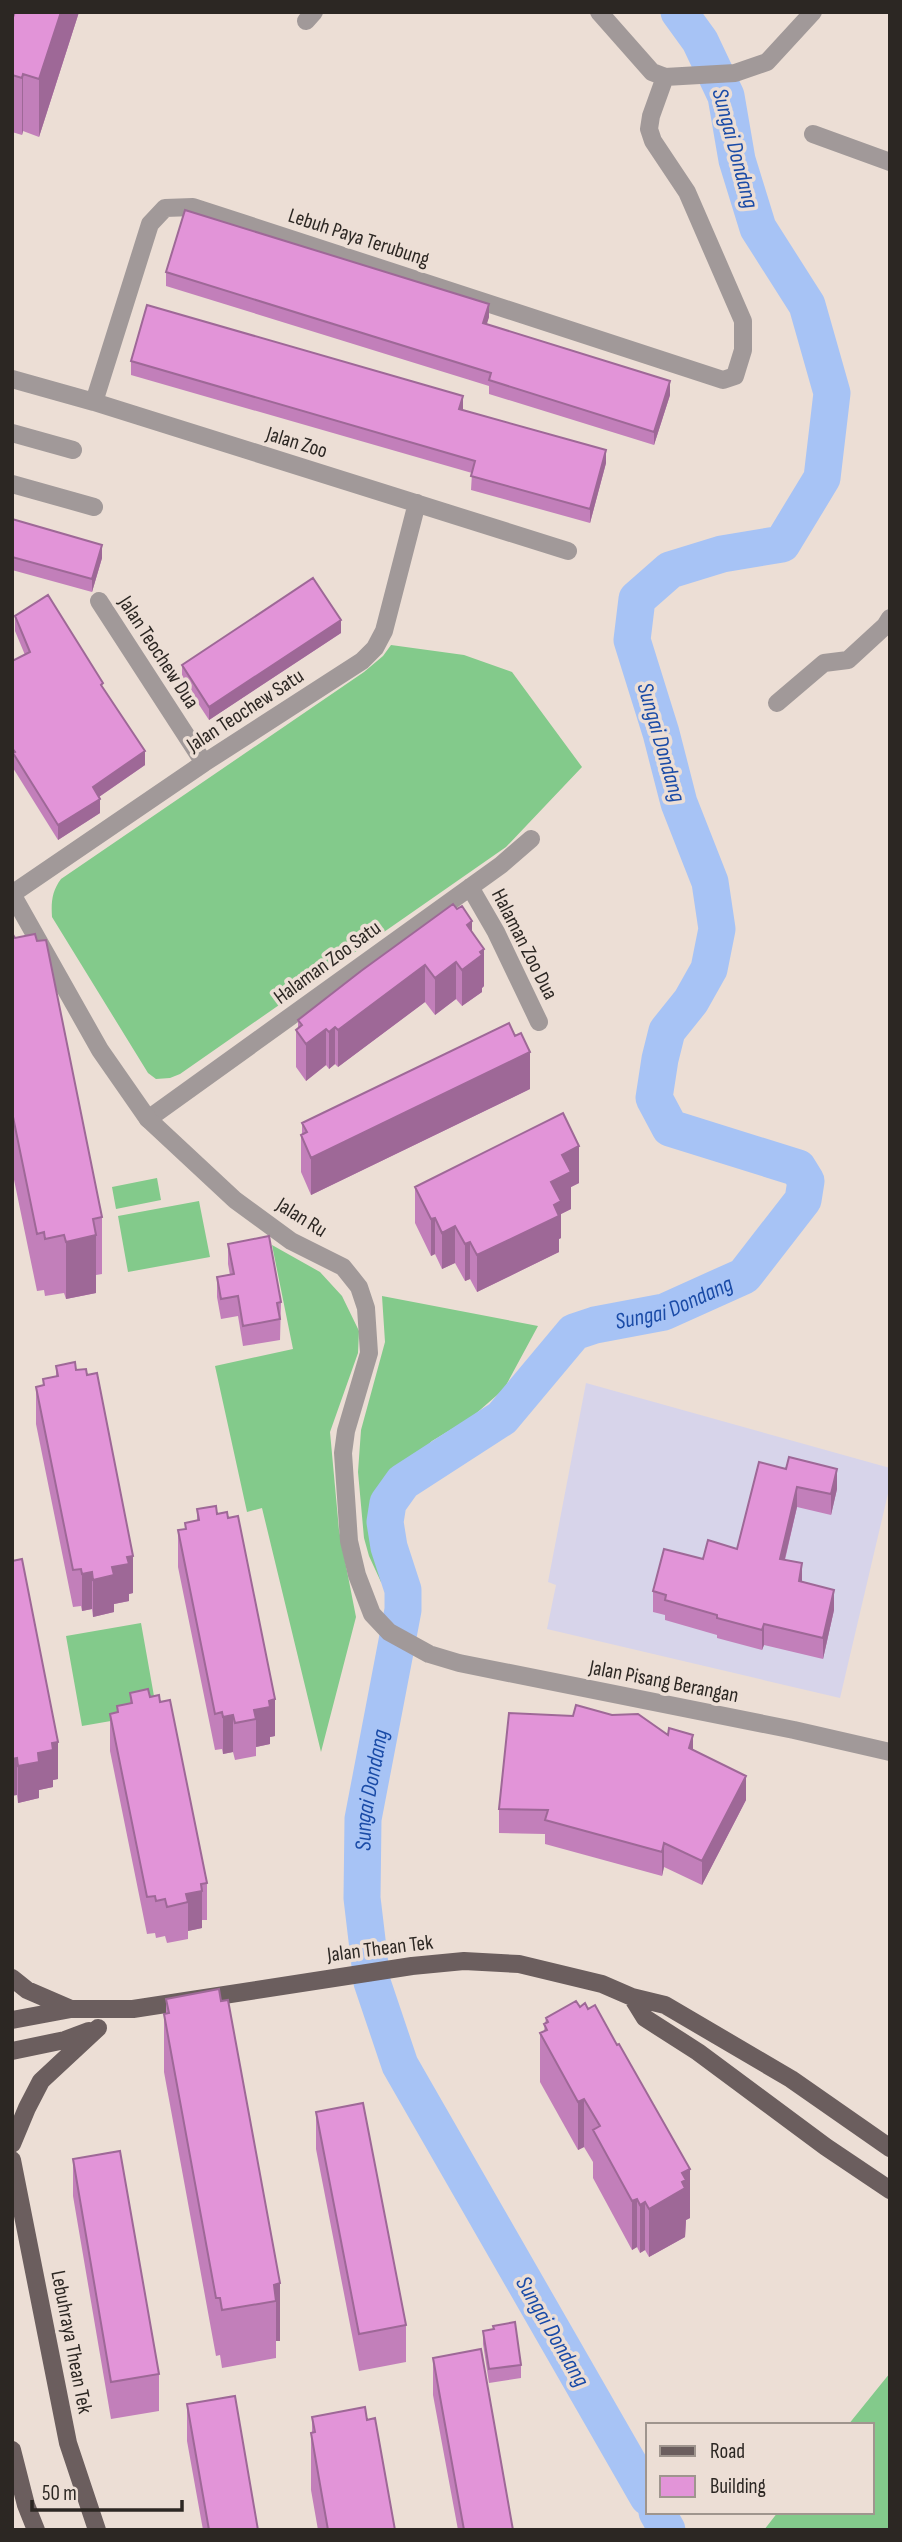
<svg xmlns="http://www.w3.org/2000/svg" width="902" height="2542" font-family="'Sofia Sans Condensed',sans-serif">
<rect width="100%" height="100%" fill="#ecded5"/>
<path fill="#d7d4ea" d="M586,1383L890,1468V1485L840,1698L547,1629L556,1585L548,1582Z"/>
<path fill="#83ca8b" d="M391,645L464,655L512,672L582,767L506,847L180,1074L170,1078L156,1079L148,1073L52,917C51,902 52,891 61,879L364,672L383,656Z
M157,1178L161,1200L116,1209L112,1187Z
M199,1201L210,1257L128,1272L118,1216Z
M272,1245L320,1272L342,1296L359,1331L358,1353L330,1432L339,1530L356,1617L321,1752L262,1508L247,1512L215,1366L293,1349Z
M382,1296L538,1326L504,1389L472,1417L432,1441L382,1488L374,1505L382,1544L398,1591L381,1582L369,1556L364,1538L358,1472L361,1430L385,1342Z
M141,1623L157,1713L82,1726L66,1636Z
M890,2373V2530H764L778,2512H872V2425H848Z"/>
<g fill="none" stroke-linecap="round" stroke-linejoin="round">
<g stroke="#a7c3f5" stroke-width="37">
<path id="s1" d="M648,2497L400,2065L372,1982L362,1898L363,1819L403,1610V1590L389,1547L385,1522L388,1503L403,1482L502,1418L574,1332L595,1325L664,1312L744,1276L803,1200L806,1181L798,1168L670,1128L654,1098L660,1059L667,1031L691,1001L709,969L717,929L710,882L679,803L661,733L632,640L637,599L670,570L722,554L782,544L822,478L832,393L807,305L758,228L737,160L726,96L700,41L679,12"/>
<path d="M657,2512L667,2530"/>
</g>
<path stroke="#a19999" stroke-width="18" d="M599,12L652,72L665,77L735,73L767,62L813,12
M306,21L314,12
M813,134L890,162
M12,379L94,402L568,551
M94,402L150,224L165,208L193,207L723,380L735,376L743,350V321L687,192L653,141L649,129L651,116L665,77
M12,433L73,450
M12,484L94,507
M99,601L204,763
M777,703L824,663L848,660L885,626L890,618
M470,887L496,932L539,1022
M12,894L204,763L362,661L375,648L384,631L417,503
M148,1119L501,865L531,839"/>
<path stroke="#a19999" stroke-width="18" d="M12,894L100,1050L148,1119L235,1200L291,1241L343,1267L359,1287L366,1308L369,1353L346,1431L343,1453L349,1541L357,1575L372,1614L389,1632L429,1654L459,1663L794,1730L890,1752"/>
<path stroke="#6b5e5e" stroke-width="18" d="M12,1978L27,1990L71,2009
M632,1997L645,2018L698,2052L826,2147L890,2190
M12,2020L71,2009H133L412,1966L464,1961L519,1964L602,1984L632,1997L665,2005L791,2079L890,2148
M12,2051L65,2040L89,2031
M12,2144L27,2108L41,2081L98,2028
M12,2160L68,2443L97,2530
M12,2450L26,2505L36,2530"/>
</g>
<path fill="#c27fba" d="M15,12H79L39,137L23,131L22,135L12,132V20Z
M166,272L489,317L486,324L670,395L654,445L489,394V386L166,286Z
M131,361L463,410L606,463L590,523L471,490L472,473L131,375Z
M12,519L102,558L92,592L12,570Z
M15,616L103,689L145,765L99,797L100,813L58,840L13,768L12,661L25,655L15,631Z
M341,633L209,720L182,679V665Z
M12,933L102,1217V1274L96,1275V1293L66,1299L64,1293L45,1296L44,1290L37,1291L12,1170Z
M472,933L484,986L482,988V992L462,1006L456,999L435,1015L425,1002L338,1067L335,1064L329,1069L326,1065L306,1081L296,1067V1030L298,1028V1020Z
M530,1089L311,1195L301,1172V1135H302V1123Z
M579,1183L571,1187V1209L561,1214V1238L559,1239V1252L477,1292L470,1279L465,1281L455,1263L442,1269L435,1254L431,1256L415,1223V1187Z
M228,1244L281,1302L280,1340L243,1346L238,1316L221,1319L217,1297V1277L230,1275L228,1264Z
M56,1366L133,1593L129,1594V1601L114,1604V1612L93,1617L92,1609L82,1611L81,1606L73,1607L36,1424V1387L43,1386V1379L56,1377Z
M759,1462L837,1489L831,1515L797,1507L785,1560L802,1582L834,1610L823,1659L764,1645L762,1650L717,1638V1635L665,1620V1615L653,1612V1591L703,1559L737,1549Z
M197,1509L275,1736L270,1737V1744L256,1747V1756L235,1760L233,1752L223,1754L222,1749L215,1750L178,1567V1530L185,1529V1523L197,1520Z
M12,1561L58,1779L53,1780V1787L39,1790V1798L18,1803L17,1795Z
M130,1693L150,1697L207,1883V1920H202V1928L188,1931V1939L167,1943L165,1936L156,1938L155,1933L147,1934L110,1751V1714L117,1712V1706L130,1704Z
M668,1735L693,1750L746,1800L702,1885L664,1867L662,1876L545,1844V1834L499,1833V1809Z
M166,1999L221,2001L280,2283V2341H276V2358L222,2368L220,2355L216,2356L164,2072V2014H166Z
M546,2018L690,2218L686,2220L685,2237L649,2257L645,2250L640,2253L637,2247L632,2250L593,2178V2162L584,2147L578,2150L540,2082V2033L544,2031Z
M316,2112L406,2325V2362L359,2371L316,2149Z
M73,2159L159,2374V2411L111,2419L73,2196Z
M493,2326L521,2365V2378L489,2383L483,2344V2331L493,2329Z
M433,2358L513,2530H458L433,2395Z
M187,2404L258,2530H203L187,2441Z
M312,2417L367,2420L395,2530H318L311,2490V2433L312,2432Z"/>
<path fill="#9e6897" d="M61,12H79L39,137V79Z
M23,74V131L22,135V78Z
M489,304V317L483,337V323Z
M670,381V395L654,445V432Z
M463,396V410L459,409Z
M606,450V463L590,523V509Z
M102,545V558L92,592V579Z
M341,620V633L209,720V707Z
M145,751V765L93,801V787Z
M100,799V813L58,840V825Z
M472,921V958L467,925Z
M484,949V986L482,988V992L462,1006V970Z
M456,962V999L435,1015V978Z
M425,965V1002L338,1067V1030Z
M335,1027V1064L329,1069V1032Z
M326,1029V1065L306,1081V1044Z
M530,1052V1089L311,1195V1158Z
M579,1146V1183L571,1187V1209L561,1214V1238L559,1239V1252L477,1292V1255L551,1182L562,1155Z
M435,1218V1254L431,1256V1219Z
M455,1226V1263L442,1269V1233Z
M96,1235V1293L66,1299V1242Z
M470,1242V1279L465,1281V1244Z
M837,1469V1489L831,1515V1494Z
M797,1487V1507L780,1579V1559Z
M133,1556V1593L129,1594V1601L114,1604V1612L93,1617V1580L127,1557Z
M802,1563V1583L799,1581Z
M92,1572V1609L82,1611V1574Z
M834,1590V1610L823,1659V1638Z
M764,1624V1645L762,1650V1630Z
M275,1699V1736L270,1737V1744L256,1747V1719L254,1710L269,1701Z
M233,1715V1752L223,1754V1717Z
M693,1735V1758L689,1748Z
M58,1742V1779L53,1780V1787L39,1790V1798L18,1803V1766L52,1743Z
M17,1758V1795L12,1796V1759Z
M746,1776V1800L702,1885V1861Z
M664,1843V1867L662,1876V1852Z
M202,1891V1928L188,1931V1902L186,1894Z
M584,2099V2147L578,2150V2102Z
M690,2169V2218L686,2220L685,2237L649,2257V2209L682,2173Z
M637,2199V2247L632,2250V2201Z
M645,2202V2250L640,2253V2205Z
M280,2283V2341H276V2301L274,2285Z"/>
<path fill="#e294d8" stroke="#9e6897" stroke-width="2" d="M15,12H61L39,79L23,74L22,78L12,75V20Z
M185,210L489,304L483,323L670,381L654,432L489,380L491,373L166,272Z
M147,305L463,396L459,409L606,450L590,509L471,476L475,461L131,361Z
M12,519L102,545L92,579L12,557Z
M313,578L341,620L209,707L182,665Z
M48,595L103,683L101,685L145,751L93,787L100,799L58,825L13,753L15,752L12,748V661L30,652L15,616Z
M453,904L457,909L462,906L472,921L467,925L484,949L480,952L482,955L462,970L456,962L435,978L425,965L338,1030L335,1027L329,1032L326,1029L306,1044L296,1030L302,1025L298,1020L361,971Z
M12,933L15,938L35,934L37,941L46,940L102,1217L93,1219L96,1235L66,1242L64,1235L45,1239L44,1232L37,1234L12,1112Z
M509,1023L515,1036L521,1033L530,1052L311,1158L301,1135L307,1132L302,1123Z
M563,1113L579,1146L562,1155L571,1172L551,1182L561,1201L554,1205L559,1216L477,1255L470,1242L465,1244L455,1226L442,1233L435,1218L431,1219L415,1187Z
M269,1236L281,1302L277,1303L280,1319L243,1326L238,1296L221,1299L217,1277L234,1274L228,1244Z
M75,1362L76,1370L86,1369L87,1375L97,1373L133,1556L127,1557L129,1564L112,1567L114,1575L93,1580L92,1572L82,1574L81,1569L73,1570L36,1387L44,1385L43,1379L58,1376L56,1366Z
M789,1457L837,1469L831,1494L797,1487L780,1559L802,1563L799,1581L834,1590L823,1638L764,1624L762,1630L717,1618V1615L665,1600L666,1595L653,1591L664,1549L703,1559L708,1540L737,1549L759,1462L786,1469Z
M216,1506L217,1514L227,1512L228,1518L238,1516L275,1699L269,1701L270,1707L254,1710L256,1719L235,1723L233,1715L223,1717L222,1712L215,1714L178,1530L186,1529L185,1523L199,1520L197,1509Z
M22,1559L58,1742L52,1743L53,1750L38,1753L39,1762L18,1766L17,1758L12,1759V1561Z
M148,1689L150,1697L159,1695L160,1702L170,1700L207,1883L201,1884L202,1891L186,1894L188,1902L167,1907L165,1899L156,1901L155,1896L147,1897L110,1714L118,1712L117,1706L132,1703L130,1693Z
M576,1705L612,1715L638,1714L668,1735L669,1728L693,1735L689,1748L746,1776L702,1861L664,1843L662,1852L545,1820L548,1810L499,1809L509,1713L573,1716Z
M219,1989L221,2001L228,2000L280,2283L274,2285L276,2301L222,2310L220,2298H216L164,2014L169,2013L166,1999Z
M576,2001L580,2007L585,2003L588,2009L595,2005L617,2045L619,2044L690,2169L682,2173L686,2180L682,2182L685,2188L649,2209L645,2202L640,2205L637,2199L632,2201L593,2130L600,2126L584,2099L578,2102L540,2033L547,2030L544,2024L548,2022L546,2018Z
M363,2103L406,2325L359,2334L316,2112Z
M120,2151L159,2374L111,2382L73,2159Z
M515,2322L521,2365L489,2369L483,2331L494,2329L493,2326Z
M481,2349L513,2530H464L433,2358Z
M235,2396L258,2530H209L187,2404Z
M365,2407L367,2420L375,2418L395,2530H328L311,2433L315,2432L312,2417Z"/>
<g text-anchor="middle" stroke-width="7" stroke-linejoin="round" paint-order="stroke">
<g font-size="21" fill="#2c2723" stroke="#ecded5">
<text transform="translate(359 237) rotate(18)" y="7">Lebuh Paya Terubung</text>
<text transform="translate(297 442) rotate(17)" y="7">Jalan Zoo</text>
<text transform="translate(159 652) rotate(57)" y="7">Jalan Teochew Dua</text>
<text transform="translate(245 710) rotate(-33)" y="7">Jalan Teochew Satu</text>
<text transform="translate(525 944) rotate(63)" y="7">Halaman Zoo Dua</text>
<text transform="translate(327 962) rotate(-36)" y="7">Halaman Zoo Satu</text>
<text transform="translate(302 1217) rotate(32)" y="7">Jalan Ru</text>
<text transform="translate(664 1681) rotate(11)" y="7">Jalan Pisang Berangan</text>
<text transform="translate(380 1948) rotate(-7)" y="7">Jalan Thean Tek</text>
<text transform="translate(72 2342) rotate(79)" y="7">Lebuhraya Thean Tek</text>
</g>
<g font-size="23" font-style="italic" fill="#1a4ba7" stroke="#ecded5">
<text transform="translate(736 148) rotate(75)" y="8">Sungai Dondang</text>
<text transform="translate(662 742) rotate(74)" y="8">Sungai Dondang</text>
<text dy="8" stroke="none"><textPath href="#s1" startOffset="1432">Sungai Dondang</textPath></text>
<text dy="8" stroke="none"><textPath href="#s1" startOffset="779">Sungai Dondang</textPath></text>
<text transform="translate(553 2331) rotate(60)" y="8">Sungai Dondang</text>
</g>
</g>
<rect width="902" height="2542" fill="none" stroke="#2c2723" stroke-width="28"/>
<rect x="646" y="2423" width="228" height="91" fill="#ecded5" stroke="#9f958e" stroke-width="2"/>
<rect x="660" y="2446" width="35" height="10" fill="#6b5e5e" stroke="#9f958e" stroke-width="2"/>
<text x="710" y="2458" font-size="21" fill="#2c2723">Road</text>
<rect x="660" y="2476" width="35" height="21" fill="#e294d8" stroke="#9f958e" stroke-width="2"/>
<text x="710" y="2493" font-size="21" fill="#2c2723">Building</text>
<path d="M32 2500v10h150v-10" fill="none" stroke="#2c2723" stroke-width="3.5"/>
<text x="42" y="2500" font-size="21" fill="#2c2723" stroke="#ecded5" stroke-width="5" paint-order="stroke">50 m</text>
</svg>
